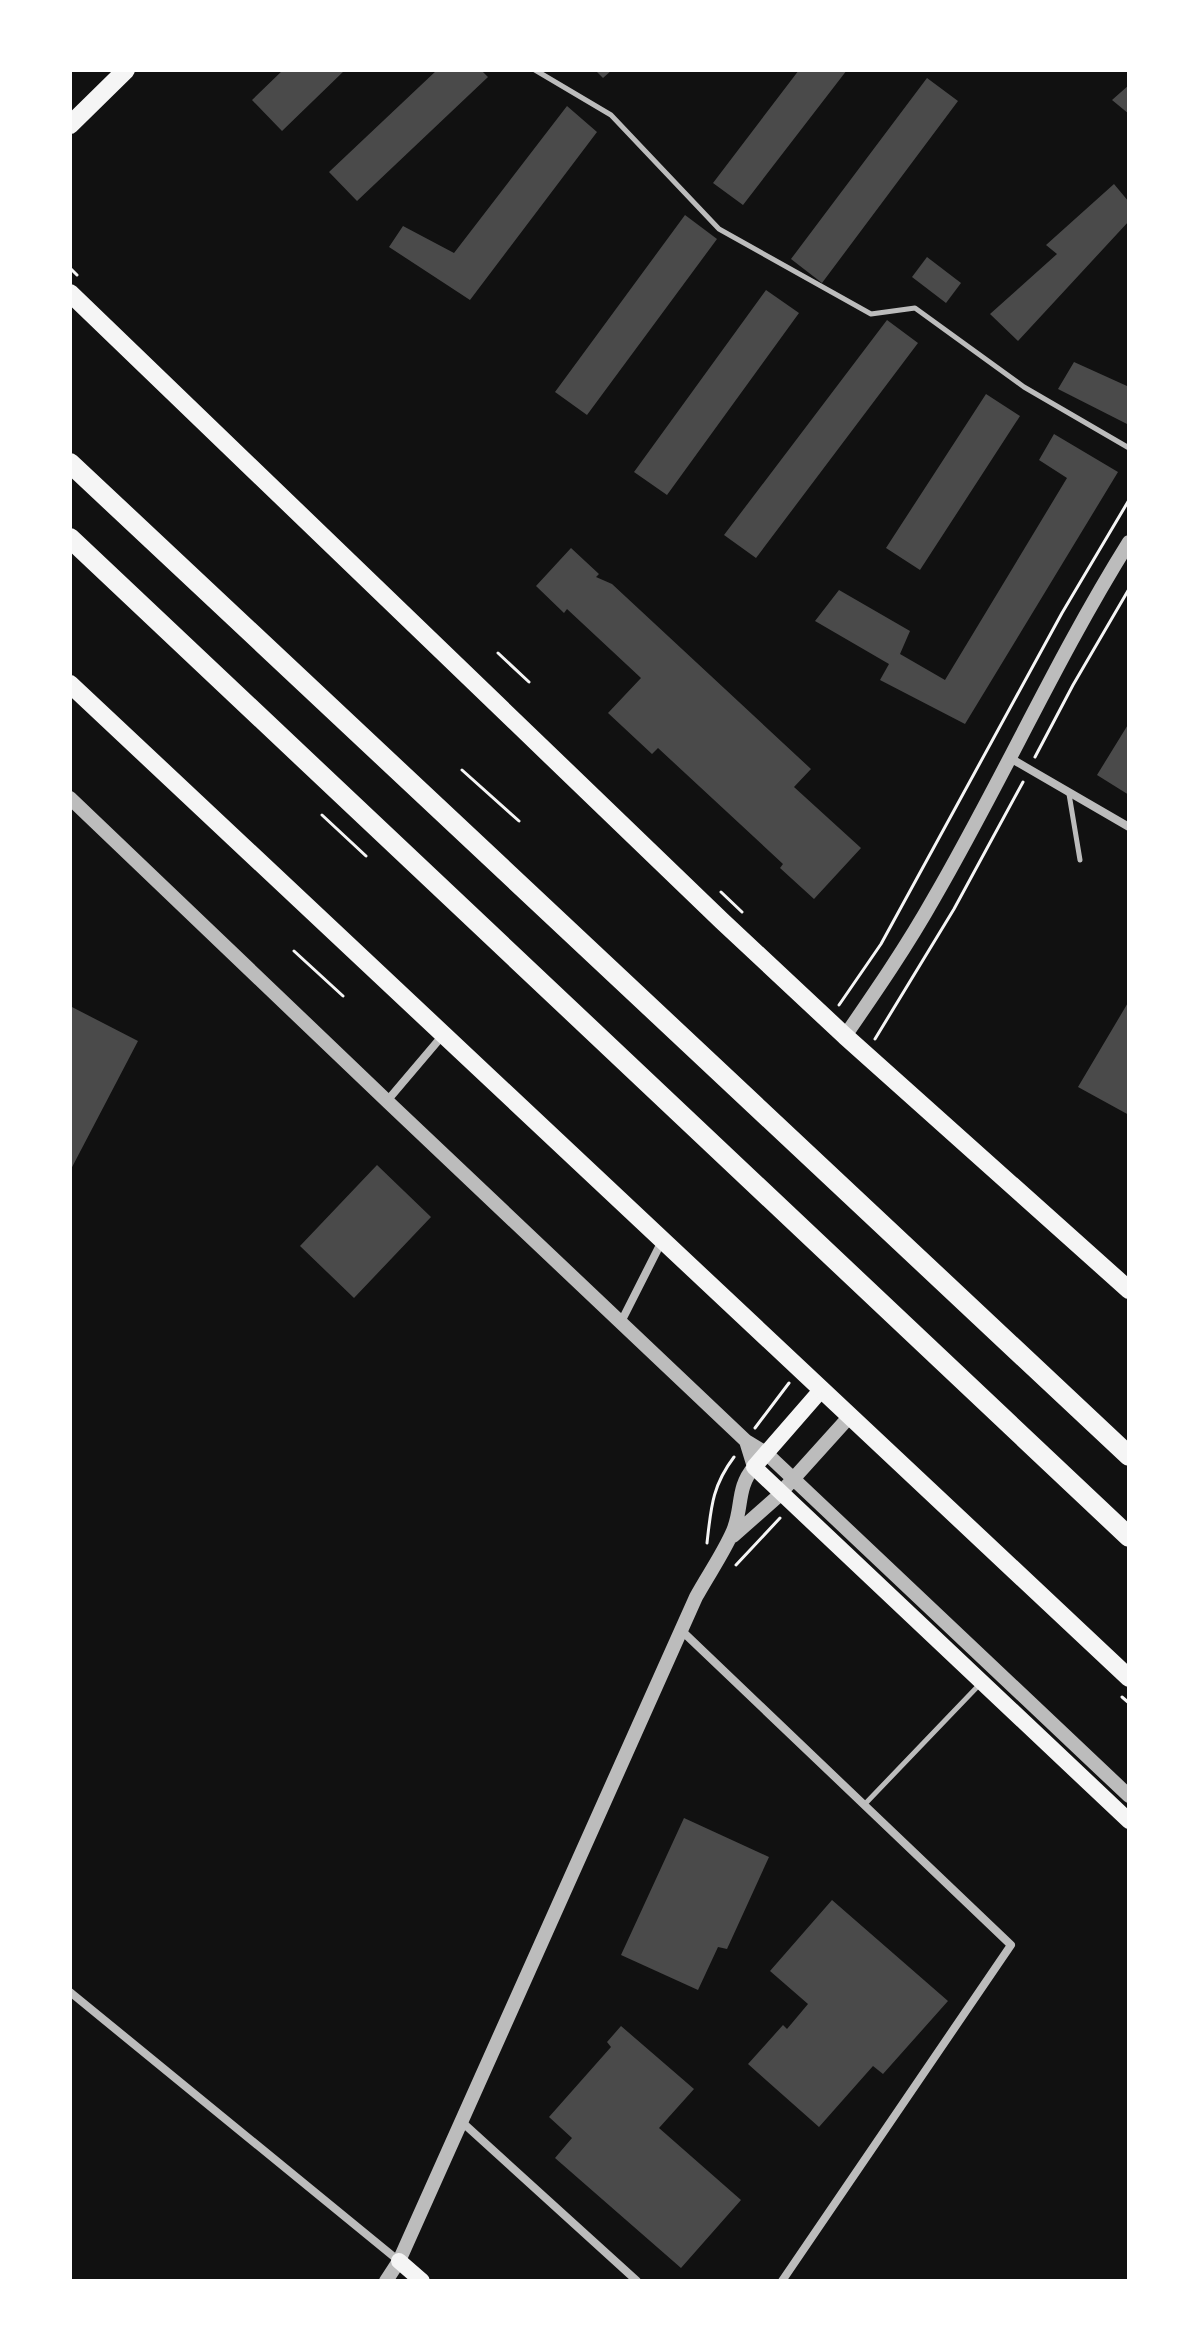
<svg xmlns="http://www.w3.org/2000/svg" width="1199" height="2351" font-family="Raleway,sans-serif">
<rect width="100%" height="100%" fill="#111"/>
<path fill="#4a4a4a" d="M283,70H345L282,131L252,100Z
M437,70H481L488,77L357,201L329,172Z
M595,70H612L603,78Z
M799,70H847L743,205L713,183Z
M927,78L958,101L822,283L791,259Z
M1129,85V114L1112,100Z
M567,106L597,132L470,300L389,247L403,226L454,253Z
M1114,184L1129,202V221L1018,341L990,314L1057,254L1046,245Z
M685,215L717,239L587,415L555,392Z
M927,257L961,283L946,303L912,277Z
M766,290L799,313L667,495L634,472Z
M887,320L918,343L756,558L724,535Z
M1074,362L1127,386L1129,383V425L1058,389Z
M986,394L1020,416L920,570L886,548Z
M1054,434L1118,472L965,724L880,680L889,664L815,621L839,590L910,631L900,654L945,680L1067,478L1039,460Z
M571,548L599,574L596,577L612,584L811,769L794,787L861,848L814,899L780,868L783,864L658,748L652,754L608,713L641,678L567,609L564,613L536,586Z
M1129,723V795L1097,775Z
M1129,1001V1115L1078,1087Z
M70,1006L138,1041L70,1171Z
M377,1165L431,1217L354,1298L300,1246Z
M684,1818L769,1857L727,1949L718,1947L698,1990L621,1955Z
M832,1900L948,2001L883,2074L873,2066L819,2127L748,2064L783,2025L787,2029L808,2004L770,1971Z
M621,2026L694,2089L659,2128L741,2200L681,2268L555,2158L572,2138L549,2117L611,2047L607,2042Z"/>
<g fill="none" stroke-linecap="round" stroke-linejoin="round">
<path stroke="#f5f5f5" stroke-width="3" d="M70,268L77,275
M498,653L529,682
M1035,757L1073,685L1129,589
M462,770L519,821
M322,815L366,856
M721,892L742,912
M294,951L343,996
M839,1005L881,944L1062,613L1129,500
M875,1039L954,909L1023,782
M755,1428L789,1383
M707,1543C711,1508 712,1486 734,1457
M736,1565L780,1518
M1122,1697L1129,1703"/>
<path stroke="#bcbcbc" stroke-width="5" d="M535,70L611,115L719,229L871,314L915,308L1024,387L1129,448
M1069,794L1080,860
M864,1805L980,1684"/>
<path stroke="#bcbcbc" stroke-width="8" d="M1010,758L1129,827
M387,1101L443,1035
M621,1322L662,1241
M682,1631L1011,1945L782,2281
M70,1992L399,2261
M462,2122L637,2281"/>
<path stroke="#bcbcbc" stroke-width="14" d="M70,798L387,1101L746,1441L766,1453L1129,1796
M845,1036C876,991 907,946 934,898C1002,781 1057,657 1129,542
M733,1536L776,1498L850,1416
M386,2281L399,2261L696,1597C708,1575 723,1554 733,1531C743,1508 736,1488 754,1467L746,1441"/>
<path stroke="#f5f5f5" stroke-width="16" d="M822,1389L754,1467L1129,1821
M399,2261L422,2281"/>
<path stroke="#f5f5f5" stroke-width="18" d="M70,125L126,70
M70,293L722,921L845,1036L1129,1290
M70,684L1129,1678"/>
<path stroke="#f5f5f5" stroke-width="20" d="M70,463L1129,1456
M70,538L1129,1537"/>
</g>
<rect width="1199" height="2351" fill="none" stroke="#ffffff" stroke-width="144"/>
</svg>
